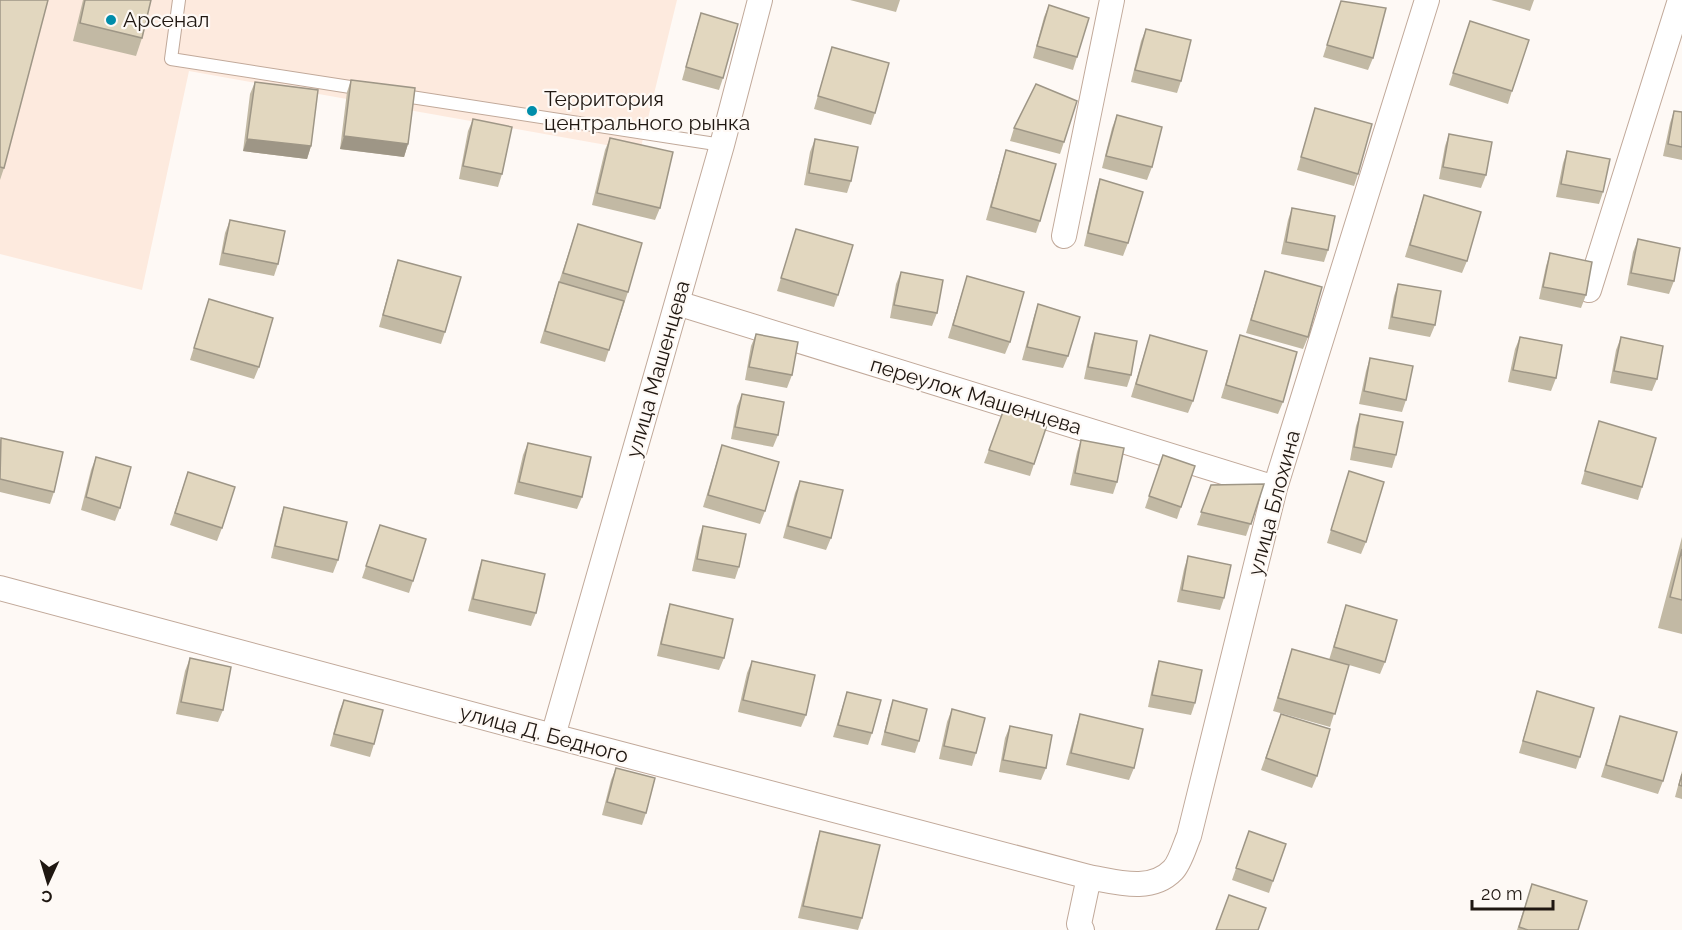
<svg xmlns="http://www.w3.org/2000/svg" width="1682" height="930" font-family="Raleway,sans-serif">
<rect width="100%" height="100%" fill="#fef9f5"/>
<path fill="#fdeade" d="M0,0H677L640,151L189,71L142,290L0,254Z"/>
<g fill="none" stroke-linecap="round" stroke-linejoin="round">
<defs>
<path id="lane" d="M179,0L171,59L363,89
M398,95L722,145"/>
<path id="street" d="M1064,236L1112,0
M1589,290L1680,0
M677,303L1275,488
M0,588L553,736L1089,877C1117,882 1151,893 1173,870C1180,863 1185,845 1189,836L1275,488L1427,0
M553,736L722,145L760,0
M1082,930L1079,924L1089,877"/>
</defs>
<use href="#lane" stroke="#c1a99a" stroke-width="14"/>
<use href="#street" stroke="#c1a99a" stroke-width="26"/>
<use href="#lane" stroke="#fff" stroke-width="12"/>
<use href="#street" stroke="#fff" stroke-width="24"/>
</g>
<path fill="#c2b9a4" d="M0,0L4,168L0,180Z
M83,0H151L142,38L136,56L73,41Z
M850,0H900L896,12Z
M1491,0H1534L1530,11Z
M1341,1L1373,58L1368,70L1323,57Z
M1049,5L1077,57L1073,70L1033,58L1044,17Z
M701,13L723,78L719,90L682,80L697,26Z
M1470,21L1512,91L1508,104L1449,85Z
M1146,29L1181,81L1177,93L1131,82L1141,41Z
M832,47L875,113L871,125L814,109Z
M351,80L408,144L404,157L340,149L347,92Z
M255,82L311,146L307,159L243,151L250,94Z
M1315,108L1358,174L1354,186L1297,170Z
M1674,111L1682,112V160L1663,156L1670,123Z
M1117,115L1152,167L1147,180L1102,168L1112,128Z
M473,119L502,174L498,187L459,179L468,131Z
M1014,128L1064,142L1060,154L1010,141Z
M1449,134L1486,175L1481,188L1439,179L1445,146Z
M610,138L660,208L655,220L592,205L605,150Z
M815,139L851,181L847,193L804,185L810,152Z
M1006,150L1040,221L1036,233L986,220L1002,163Z
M1567,151L1603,192L1599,204L1556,197L1563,163Z
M1100,179L1128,243L1123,256L1084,246L1096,192Z
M1424,195L1467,261L1462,273L1405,257Z
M1292,208L1328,250L1324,262L1281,254L1288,220Z
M230,220L278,264L274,276L219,265L225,233Z
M578,224L628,292L605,362L540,343L555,294Z
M796,229L838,295L834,307L777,291Z
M1638,239L1674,281L1669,294L1627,285L1633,252Z
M1550,253L1586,295L1581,308L1539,299L1546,266Z
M398,260L445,332L441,344L379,327L394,272Z
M1265,271L1308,337L1303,349L1246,333Z
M901,272L937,313L932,326L890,318L896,284Z
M967,276L1010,342L1005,354L948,338Z
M1398,284L1435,325L1430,337L1388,329L1394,296Z
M209,299L259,367L254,379L190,360Z
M1038,304L1068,356L1063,368L1022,360L1034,316Z
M1095,333L1131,375L1127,387L1084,379L1091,345Z
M756,334L792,375L787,388L745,380L751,346Z
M1150,335L1193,401L1188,413L1131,397Z
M1240,335L1283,402L1278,414L1221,398Z
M1520,337L1556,378L1551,391L1508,382L1515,349Z
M1621,337L1657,379L1652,391L1610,383L1616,350Z
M1370,358L1406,400L1402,412L1359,404L1366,371Z
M742,394L778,435L773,447L731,439L737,406Z
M1004,409L1034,464L1030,476L984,463Z
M1360,414L1396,455L1392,468L1350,460L1356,426Z
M1599,421L1642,487L1638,500L1581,484Z
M0,439L54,492L50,504L0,492Z
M1081,440L1117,482L1113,494L1070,485L1077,452Z
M528,443L582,497L577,509L514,494L523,455Z
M722,445L765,511L760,524L703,507Z
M1163,455L1195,466L1177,519L1145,508Z
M96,457L120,508L115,521L81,510L91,470Z
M1349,471L1366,542L1361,554L1327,543Z
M188,472L222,528L217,541L170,525Z
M800,481L831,538L826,550L783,538L795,493Z
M1264,484L1246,536L1197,525L1211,485Z
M284,507L338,560L333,573L271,558L280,519Z
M380,525L413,581L409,593L362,578Z
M703,526L739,567L735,579L692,571L699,538Z
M1682,537V634L1658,628Z
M1188,556L1224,598L1220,610L1177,602L1184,569Z
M482,560L536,613L531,626L468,611L478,572Z
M670,604L724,658L719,670L657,656L666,617Z
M1346,605L1385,662L1380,674L1349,665L1330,727L1273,711L1292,649L1329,660Z
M190,658L223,710L218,722L176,714L185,671Z
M752,661L806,715L801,727L738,712L747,673Z
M1159,661L1195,703L1191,715L1148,707L1155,674Z
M1537,691L1580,757L1576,769L1519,753Z
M847,692L872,733L868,745L833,737Z
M344,700L374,744L370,757L330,746L339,712Z
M893,700L919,741L915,753L881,745L889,712Z
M952,709L976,753L972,766L939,759L947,722Z
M1080,714L1134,768L1129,780L1066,765L1076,727Z
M1281,714L1317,776L1312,788L1261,770Z
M1620,716L1663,781L1658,794L1601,777Z
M1010,726L1046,768L1041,780L999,772L1005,738Z
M616,768L646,813L642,825L602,815L611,780Z
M1682,771V799L1675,797Z
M820,831L862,918L858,930L798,918L816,844Z
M1249,831L1286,844L1269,893L1232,880Z
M1532,884L1578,930H1517Z"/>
<path fill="#9e9686" d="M344,136L408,144L404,157L340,149Z
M247,139L311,146L307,159L243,151Z"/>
<path fill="#e2d7bf" stroke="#9e9686" stroke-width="1.5" d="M0,0H48L4,168L0,167Z
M85,0H151L142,38L80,23Z
M1341,1L1386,8L1373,58L1327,45Z
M1049,5L1089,18L1077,57L1037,46Z
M701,13L738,24L723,78L686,67Z
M1470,21L1529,40L1512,91L1453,73Z
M1146,29L1191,40L1181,81L1135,70Z
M832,47L889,63L875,113L818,96Z
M351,80L415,88L408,144L344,136Z
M255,82L318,90L311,146L247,139Z
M1036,84L1077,101L1064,142L1014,128Z
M1315,108L1372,124L1358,174L1301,157Z
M1674,111L1682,112V147L1668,144Z
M1117,115L1162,127L1152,167L1106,156Z
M473,119L512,127L502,174L463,166Z
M1449,134L1492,142L1486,175L1443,167Z
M610,138L673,152L660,208L597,193Z
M815,139L858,147L851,181L809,173Z
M1006,150L1056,164L1040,221L991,207Z
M1567,151L1610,159L1603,192L1561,184Z
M1100,179L1143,192L1128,243L1088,233Z
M1424,195L1481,212L1467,261L1410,245Z
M1292,208L1335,216L1328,250L1286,242Z
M230,220L285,231L278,264L223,253Z
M578,224L642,243L628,292L563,273Z
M796,229L853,245L838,295L781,278Z
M1638,239L1680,248L1674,281L1631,273Z
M1550,253L1592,262L1586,295L1543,287Z
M398,260L461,277L445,332L383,315Z
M1265,271L1322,287L1308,337L1251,320Z
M901,272L943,280L937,313L894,305Z
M967,276L1024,292L1010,342L953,325Z
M559,282L624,301L609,350L545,331Z
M1398,284L1441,291L1435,325L1392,317Z
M209,299L273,318L259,367L194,348Z
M1038,304L1080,317L1068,356L1027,347Z
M1095,333L1137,341L1131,375L1088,367Z
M756,334L798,342L792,375L749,367Z
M1150,335L1207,351L1193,401L1136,384Z
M1240,335L1297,352L1283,402L1226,385Z
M1520,337L1562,345L1556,378L1513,370Z
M1621,337L1663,346L1657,379L1614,371Z
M1370,358L1413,366L1406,400L1364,391Z
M742,394L784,402L778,435L735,427Z
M1004,409L1048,422L1034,464L989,450Z
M1360,414L1403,422L1396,455L1354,447Z
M1599,421L1656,438L1642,487L1585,471Z
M1,438L63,452L54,492L0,479Z
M1081,440L1124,448L1117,482L1075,473Z
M528,443L591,457L582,497L519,482Z
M722,445L779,462L765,511L708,495Z
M1163,455L1195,466L1181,507L1149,496Z
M96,457L131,467L120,508L86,497Z
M1349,471L1384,482L1366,542L1331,530Z
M188,472L235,487L222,528L175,513Z
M800,481L843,490L831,538L788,526Z
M1264,484L1251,524L1201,512L1211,485Z
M284,507L347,522L338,560L275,546Z
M380,525L426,539L413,581L366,566Z
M703,526L746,534L739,567L697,559Z
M1682,549V600L1670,597Z
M1188,556L1231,565L1224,598L1182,590Z
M482,560L545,574L536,613L473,599Z
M670,604L733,619L724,658L661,644Z
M1346,605L1397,620L1385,662L1334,647Z
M1292,649L1349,665L1335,714L1278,698Z
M190,658L231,667L223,710L181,702Z
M752,661L815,675L806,715L743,700Z
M1159,661L1202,670L1195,703L1152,695Z
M1537,691L1594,708L1580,757L1523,741Z
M847,692L881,700L872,733L838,725Z
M344,700L383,710L374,744L334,734Z
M893,700L927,709L919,741L885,732Z
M952,709L985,718L976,753L944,746Z
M1080,714L1143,729L1134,768L1071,753Z
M1281,714L1330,729L1317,776L1266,758Z
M1620,716L1677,732L1663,781L1606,765Z
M1010,726L1052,735L1046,768L1003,760Z
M616,768L655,778L646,813L607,802Z
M1682,774V786L1679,785Z
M820,831L880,845L862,918L803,906Z
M1249,831L1286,844L1273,881L1236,868Z
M1532,884L1587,901L1578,930H1528L1519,927Z
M1229,895L1266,908L1258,930H1216Z"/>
<g fill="#008daa" stroke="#fef9f5" stroke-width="2">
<circle cx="111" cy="20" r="6"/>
<circle cx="532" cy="111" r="6"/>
</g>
<g text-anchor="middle" stroke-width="4.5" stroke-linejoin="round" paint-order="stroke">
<g font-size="21" fill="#1f1711" stroke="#fef9f5" text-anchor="start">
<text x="123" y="27">Арсенал</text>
<text x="544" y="106">Территория<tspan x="544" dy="24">центрального рынка</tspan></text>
</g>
<g font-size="21" fill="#1f1711" stroke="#fef9f5">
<text transform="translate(658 369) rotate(-74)" y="7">улица Машенцева</text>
<text transform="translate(976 396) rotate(17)" y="7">переулок Машенцева</text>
<text transform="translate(1274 503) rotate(-75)" y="7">улица Блохина</text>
<text transform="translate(544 734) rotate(15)" y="7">улица Д. Бедного</text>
</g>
</g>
<g transform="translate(48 882) rotate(184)" stroke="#fef9f5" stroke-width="4.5" paint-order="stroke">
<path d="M0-4.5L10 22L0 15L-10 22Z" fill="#1f1711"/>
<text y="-9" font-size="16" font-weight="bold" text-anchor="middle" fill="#1f1711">С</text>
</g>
<path d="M1472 900v9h81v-9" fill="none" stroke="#1f1711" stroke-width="3"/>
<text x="1481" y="900" font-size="18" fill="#1f1711" stroke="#fef9f5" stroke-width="4.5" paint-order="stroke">20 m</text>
</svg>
